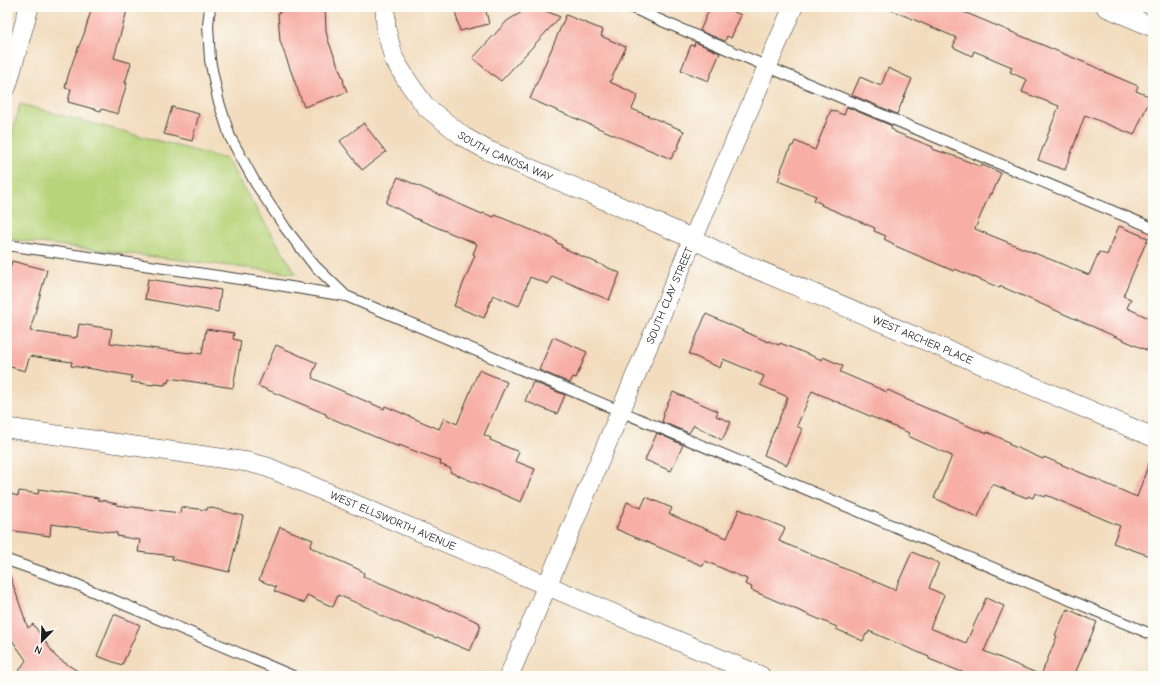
<svg xmlns="http://www.w3.org/2000/svg" width="1160" height="683" font-family="'Comic Neue',sans-serif">
<rect width="100%" height="100%" fill="#fdfcf7"/>
<filter id="ink" filterUnits="userSpaceOnUse"><feTurbulence type="fractalNoise" baseFrequency=".025" numOctaves="2"/><feDisplacementMap in="SourceGraphic" scale="8" xChannelSelector="R" yChannelSelector="G"/><feConvolveMatrix kernelMatrix="1 2 1 2 8 2 1 2 1" color-interpolation-filters="sRGB"/></filter>
<filter id="wash" filterUnits="userSpaceOnUse"><feTurbulence type="fractalNoise" baseFrequency=".012" numOctaves="4" result="noise"/><feDisplacementMap in="SourceGraphic" scale="16" xChannelSelector="R" yChannelSelector="G"/><feGaussianBlur stdDeviation="0.9" result="paint"/><feColorMatrix in="noise" values="0 0 0 0 0 0 0 0 0 0 0 0 0 0 0 0 0 1.4 0 .05"/><feComposite in="paint" operator="in"/></filter>
<g filter="url(#wash)">
<rect width="100%" height="100%" fill="#f2dcbd"/>
<path fill="#b7d47a" stroke="#6a784b" d="M20,104L226,159L296,274L7,239V154Z"/>
<g id="blocks">
<path fill="#f7aea4" d="M92,7H128L114,58L131,63L125,83H127L118,114L102,109L101,111L68,102L71,89L65,88L68,76L74,58L84,34Z
M280,7H325L326,31L328,40L344,81H343L347,92L304,107L280,41L278,13H280Z
M454,7H485L489,24L460,31Z
M530,7H537L560,17L501,81L492,74V75L473,58L507,21Z
M710,7H723L741,15L731,38L727,36L725,41L700,31Z
M884,7H952L1100,69V70L1138,86L1136,91L1151,97L1134,135L1085,115L1065,170L1038,160L1059,106L1022,92L1027,80L1010,72L1012,67L974,51L972,56L953,47L956,39L955,37Z
M566,15L603,30L601,36L626,47L610,82L638,95L632,109L684,131L676,152L675,151L671,159L530,99Z
M695,42L720,53L708,81L681,70L691,45L694,46Z
M888,68L912,79L897,114L852,95L860,77L881,86Z
M172,107L199,114L192,141L164,134Z
M847,107L892,126L891,129L895,131V132L933,147L932,149L957,157L981,167L982,165L1001,173L992,194L990,193L975,229L1089,275L1099,252L1107,255L1119,226L1148,238L1123,296L1131,299L1127,308L1153,320V353L1000,286V288L955,269L954,271L893,245L894,244L884,239L886,236L874,231L875,228L821,205L822,204L814,200L816,196L778,181L782,170H781L791,146H793L795,141L815,150L831,110L844,115Z
M364,123V124L386,152L362,170L340,141Z
M398,177L482,214L483,213L494,217L495,215L553,239L557,242V243L562,245L561,247L620,273L609,300L552,276L548,284L530,277L519,306L493,295L484,318L454,306L475,255L473,254L477,244L412,217V216L386,203Z
M12,261L47,270L30,331L75,338V337H77L79,324L112,329L110,343L190,353L191,352L202,354L206,329L234,333L233,339L241,341L233,388L169,378L168,383L166,382L165,385L153,384V385L131,382L132,376L93,369L71,366L72,362L30,356L25,371L7,366V280Z
M148,279L221,290L218,312L145,299Z
M706,314L768,342V341L779,345L780,343L822,360L823,357L843,366L840,372L887,392L888,390L905,398V399L987,434V432L1009,442L1008,444L1043,459L1044,457L1137,497L1150,460L1153,461V557L1113,543L1120,526L1046,495L1045,497L1035,493L1033,498L1028,496L1027,498L992,484L978,517L934,498L952,456L908,436L909,433L812,391L797,426L802,429L787,465L764,455L788,397L760,385L764,376L723,359L720,368L689,354Z
M553,337L587,352L576,378L573,377L570,383L539,370Z
M276,345L317,363L312,375L313,376L312,378L384,409L385,406L439,429L444,418L457,424L479,370L507,382L484,435L491,438L490,440L519,452L515,461L535,469L521,502L450,472L451,469L440,464L441,461L399,445V447L326,416V414L258,386Z
M533,382L565,395L557,414L525,401Z
M673,392L718,411L716,416L731,422L722,440L694,425L689,433L662,422L664,415L663,414Z
M657,433L683,445L671,471L645,460Z
M39,489L98,498V500L107,501V502L117,504L116,505L180,513L181,507L207,510L208,507L243,516L229,572L172,559L173,556L138,552L140,540L117,536V533L51,524L50,536L7,530V493L18,496L19,491L38,494Z
M646,497L672,508L669,514L727,538L739,509L785,528L779,541L895,590L912,552L939,563L929,588L944,595L930,628L966,643L986,598L1004,606L984,651L1041,675L1057,636L1055,635L1067,609L1097,622L1074,676H972L929,659V657L869,631L868,634H866L863,641L836,629L837,627L751,590L752,587L745,584L747,579L705,561L703,566L616,529L627,502L641,508Z
M280,527L313,540L310,547L362,571V572L364,573L363,576L404,593L405,592L451,611V610L480,623L479,625L481,626L470,651L437,637L436,638L377,614L378,612L338,595L333,607L307,595L304,603L274,591L276,587L259,580Z
M10,576L28,628L33,624L56,657L85,676H16L26,660L7,633V577Z
M114,614L140,625L122,665L97,656Z"/>
</g>
</g>
<g filter="url(#ink)">
<use href="#blocks" fill-opacity="0" stroke="#3c3934" stroke-width="1"/>
<g fill="none" stroke-linecap="round" stroke-linejoin="round">
<defs>
<path id="service" d="M210,7L208,25L210,60L218,99L230,137L256,184L286,229L314,265L346,296
M630,7L768,67L1153,228
M7,245L266,283L346,296L1153,635
M7,560L78,585L293,676"/>
<g id="minor">
<path id="s1" d="M385,7L386,29L394,59L408,82L426,107L464,137L487,150L628,210L693,239L737,261L1153,437"/>
<path d="M1106,7L1153,27"/>
<path d="M7,86L29,7"/>
<path id="s2" d="M7,428L248,462L267,467L761,676"/>
<path id="s3" d="M509,676L693,239L793,7"/>
</g>
</defs>
<use href="#service" stroke="#3c3934" stroke-width="12"/>
<use href="#minor" stroke="#3c3934" stroke-width="20"/>
<use href="#service" stroke="#fff" stroke-width="10"/>
<use href="#minor" stroke="#fff" stroke-width="19"/>
</g>
</g>
<g text-anchor="middle" stroke-width="3" stroke-linejoin="round" paint-order="stroke">
<g font-size="11" fill="#1c1c1c" stroke="#fdfcf7">
<text dy="4" stroke="none"><textPath href="#s1" startOffset="205">SOUTH CANOSA WAY</textPath></text>
<text dy="4" stroke="none"><textPath href="#s3" startOffset="413">SOUTH CLAY STREET</textPath></text>
<text dy="4" stroke="none"><textPath href="#s1" startOffset="661">WEST ARCHER PLACE</textPath></text>
<text dy="4" stroke="none"><textPath href="#s2" startOffset="400">WEST ELLSWORTH AVENUE</textPath></text>
</g>
</g>
<rect width="1160" height="683" fill="none" stroke="#fdfcf7" stroke-width="24"/>
<g transform="translate(42 641) rotate(203)" stroke="#fdfcf7" stroke-width="3" paint-order="stroke">
<path d="M0-3L7 15L0 10L-7 15Z" fill="#1c1c1c"/>
<text y="-6" font-size="11" font-weight="bold" text-anchor="middle" fill="#1c1c1c">N</text>
</g>
</svg>
